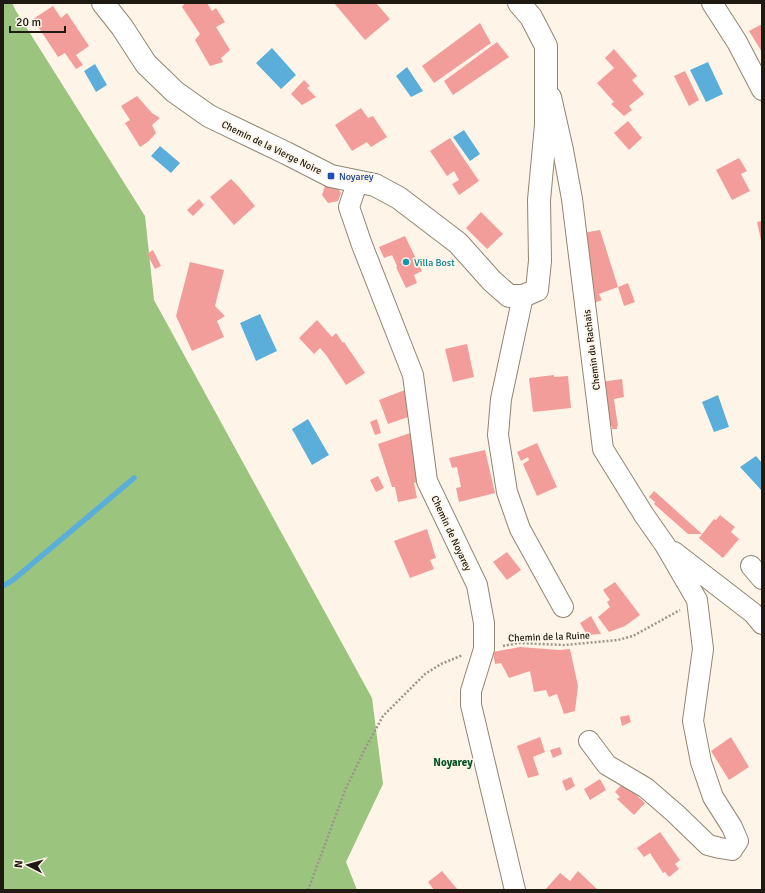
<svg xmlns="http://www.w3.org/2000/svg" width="765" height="893" font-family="Signika,sans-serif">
<rect width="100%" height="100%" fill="#fef5e8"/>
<path fill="#9bc47f" d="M3,3H12L16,11L145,216L154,300L372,698L383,784L346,862L357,890H3Z"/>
<path fill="#5baeda" d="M272,48L296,75L281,89L256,63Z
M708,62L723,94L706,102L690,70Z
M95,64L107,85L96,92L84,71Z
M407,67L423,91L411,97L396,76Z
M464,130L480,154L470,161L453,137Z
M160,146L180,163L171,173L151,156Z
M260,314L277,351L256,361L240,323Z
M718,395L729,427L714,432L702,402Z
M308,419L329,455L312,465L292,429Z
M756,456L762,463V491L740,467Z"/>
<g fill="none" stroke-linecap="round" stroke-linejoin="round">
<path stroke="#5baeda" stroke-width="5.5" d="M3,586L13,580L134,478"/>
</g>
<path fill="#f39d9a" d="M185,3H207L212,11L216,8L225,22L216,27L230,50L221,58L223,62L210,66L195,40L200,34L182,7Z
M334,3H376L390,19L365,40Z
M53,6L61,18L67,13L89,46L76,55L83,65L76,69L65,53L58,57L33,19Z
M480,23L491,43L434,83L422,66Z
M762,24V52L749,31Z
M497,42L509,57L453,95L444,81Z
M614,49L637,76L632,80L644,94L629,106L632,110L624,116L611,104L614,102L597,83L614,68L605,58Z
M685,71L699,100L689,106L674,76Z
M304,80L310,86L307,88L316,97L302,105L291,94Z
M137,96L152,113L160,118L152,125L156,133L149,141L140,147L125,123L130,120L121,106Z
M361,108L368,118L373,116L387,137L371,147L367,142L352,151L335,125Z
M628,121L642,138L629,150L614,133Z
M450,138L479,181L459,195L452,184L459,180L454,171L447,176L430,151Z
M739,158L747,171L741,174L750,191L732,200L716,170Z
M231,179L239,187L255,206L234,225L210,197Z
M335,184L341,193L338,201L328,203L322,195L325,186Z
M199,199L204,205L193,216L187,210Z
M481,212L503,234L487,249L466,228Z
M762,221V240H761L757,222Z
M600,230L618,287L599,294L602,300L591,304L583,233Z
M405,236L422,271L414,275L417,283L406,288L396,267L397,266L392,255L384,258L379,247Z
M153,250L161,266L155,269L147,254Z
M190,262L224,270L215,306L225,316L217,321L224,337L192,351L176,316Z
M628,283L635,302L624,306L618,287Z
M317,320L332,337L336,333L343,343L344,342L365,373L346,385L326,355L320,348L314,354L299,338Z
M467,344L474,377L453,382L445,349Z
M554,375V377L568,376L571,408L533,412L529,378Z
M622,379L624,397L614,399L618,426H617V429H612V426H607L601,382Z
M410,388L414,415L388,424L379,400Z
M377,419L381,433L375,435L370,422Z
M416,431L419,482L414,483L417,498L398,502L395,487H392L378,444Z
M537,443L557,487L537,496L523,464L529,460L528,457L521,461L517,452Z
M485,450L495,493L459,502L456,488L461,487L457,467L452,468L449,458Z
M378,476L384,488L376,492L370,480Z
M654,491L661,497L702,534H688L654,504L655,502L649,497Z
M720,515L735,527L731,532L739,539L723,558L699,538L714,519L716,520Z
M427,529L436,558L430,560L434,569L410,578L394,541Z
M507,552L521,570L507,580L493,562Z
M615,582L640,615L625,626L609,632L598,617L610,607L607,602L610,600L603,590Z
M591,616L601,634L587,635L580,623Z
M520,647L559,650L570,649L578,686L575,711L564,714L557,694L549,697L546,690L534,692L530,671L509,678L501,663L495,664L493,652Z
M629,715L631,722L622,726L620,717Z
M540,737L545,752L533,757L539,775L528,778L517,746Z
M731,737L749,767L729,780L711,751Z
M560,747L562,754L553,758L550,750Z
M571,777L575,786L566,791L562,781Z
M600,779L606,790L590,800L584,789Z
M623,783L645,803L634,815L617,799L620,797L615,792Z
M660,832L680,860L675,864L679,869L669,877L665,872L663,873L650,853L644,857L637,848Z
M442,871L458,890H434L428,882Z
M578,871L598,890H545L560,873L570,881Z"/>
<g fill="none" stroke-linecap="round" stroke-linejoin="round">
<defs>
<path id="street" d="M712,3L737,42L762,90
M551,97L563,150L572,199L603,449L644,515L665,545L697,600L703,649L693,721L701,762L713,797L732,827L738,841L732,850L720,848L708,845L676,814L646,788L607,765L589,741
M355,181L354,192L349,207L362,245L413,375L427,481L477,585L484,623V649L471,691V705L515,890
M523,296L501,399L498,435L507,492L520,529L563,607
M674,552L753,613L762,624
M751,566L762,579"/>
<path id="secondary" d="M103,3L122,27L146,64L175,92L209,116L286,153L331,176L375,185L399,198L458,243L492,281L509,296H523L537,290L540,261L539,200L546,125V46L531,17L519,3"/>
</defs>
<use href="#street" stroke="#928571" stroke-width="22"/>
<use href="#secondary" stroke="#928571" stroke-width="24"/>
<path stroke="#9c958a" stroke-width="2.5" stroke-dasharray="2 2" stroke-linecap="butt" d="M503,646L518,643L565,645L618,640L633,636L680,610
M308,890L346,788L366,747L383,716L425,674L441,664L463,655"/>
<use href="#street" stroke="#fff" stroke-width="20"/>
<use href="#secondary" stroke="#fff" stroke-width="22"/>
</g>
<rect fill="#1a4fb4" stroke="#fef5e8" stroke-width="1.5" x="327" y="172" width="8" height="8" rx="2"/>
<circle fill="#0f9aa8" stroke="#fef5e8" stroke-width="1.5" cx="406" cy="262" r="4"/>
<g text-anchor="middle" stroke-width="3.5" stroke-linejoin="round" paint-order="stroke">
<g font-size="10" fill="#1e1911" stroke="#fef5e8">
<text transform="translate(272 147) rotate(26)" y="4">Chemin de la Vierge Noire</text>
<text transform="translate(591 350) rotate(-97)" y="4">Chemin du Rachais</text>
<text transform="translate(452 533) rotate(65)" y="4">Chemin de Noyarey</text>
<text transform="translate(549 636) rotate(-2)" y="4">Chemin de la Ruine</text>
</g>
<g font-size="10" fill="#164399" stroke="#fef5e8" text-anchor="start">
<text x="339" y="180">Noyarey</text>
</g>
<g font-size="10" fill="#0d838f" stroke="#fef5e8" text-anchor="start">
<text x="414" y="266">Villa Bost</text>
</g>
<g font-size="11" font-weight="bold" fill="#055226" stroke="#fef5e8">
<text x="453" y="766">Noyarey</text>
</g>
</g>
<rect width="765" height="893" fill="none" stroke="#1e1911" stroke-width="8"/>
<g transform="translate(28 865) rotate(276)" stroke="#fef5e8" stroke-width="3" paint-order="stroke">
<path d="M0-3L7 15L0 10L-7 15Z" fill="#1e1911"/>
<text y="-6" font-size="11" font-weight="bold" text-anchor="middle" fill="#1e1911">N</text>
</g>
<path d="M10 26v6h55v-6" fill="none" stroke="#1e1911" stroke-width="2"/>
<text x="16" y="26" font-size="12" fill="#1e1911" stroke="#fef5e8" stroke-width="3" paint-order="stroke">20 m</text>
</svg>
